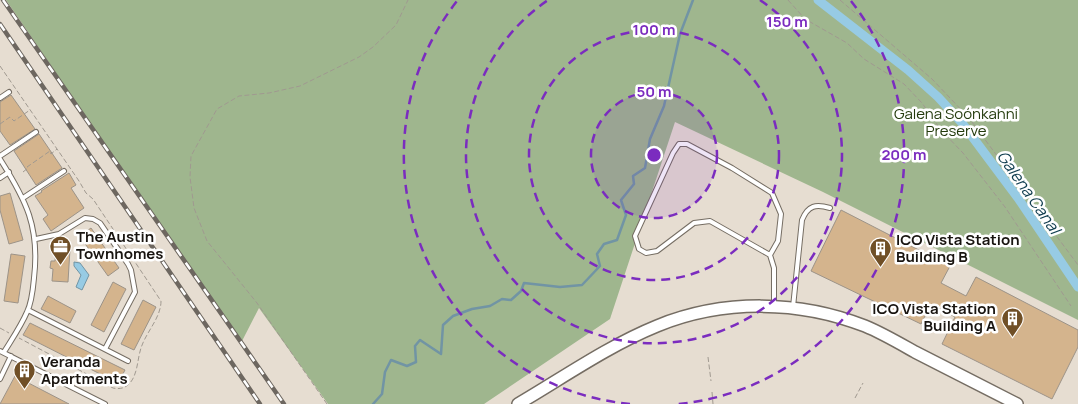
<svg xmlns="http://www.w3.org/2000/svg" width="1078" height="404" font-family="Manrope,sans-serif">
<rect width="100%" height="100%" fill="#e6ddd1"/>
<path fill="#9fb68e" d="M6,0H1078V320L823,192L675,122L610,319L484,404H328L259,308L241,343Z"/>
<path fill="#97cbe4" stroke="#7194a4" d="M74,262L80,263L89,275L82,290L76,287L81,275L74,266Z"/>
<g fill="none" stroke-linecap="round" stroke-linejoin="round">
<path stroke="#7194a4" stroke-width="2.5" d="M373,404L382,394L385,372L391,360L407,366L416,362L415,346L420,340L441,354L443,325L453,316L472,309L490,306L502,299L511,300L521,291L524,283L560,287L582,285L600,266L597,254L604,244L617,240L626,215L621,200L634,184L633,176L645,168L650,139L664,106L680,34L693,0"/>
<path stroke="#97cbe4" stroke-width="9" d="M818,0L908,70L938,97L962,123L1018,198L1078,287"/>
</g>
<path fill="#d4b48d" stroke="#9c9388" d="M11,95L35,129L10,145L0,131V102Z
M39,134L62,168L36,185L14,151Z
M69,173L76,185L71,188L84,208L51,231L43,219L48,215L35,196L42,192L41,191Z
M10,193L23,240L9,244L0,210V196Z
M841,210L950,266L941,283L966,296L976,277L1078,330V347L1052,399L942,344L955,317L931,304L921,324L811,271Z
M91,228L119,268L108,276L81,238V235Z
M56,248L70,249L68,282L52,281L53,269L50,268L51,261H55Z
M11,254L25,256L18,303L4,301Z
M113,282L126,289L104,332L91,325Z
M48,296L76,311L70,323L41,309Z
M143,300L156,307L134,350L121,344Z
M30,323L125,370L118,383L23,335Z
M15,376L69,404H0Z"/>
<g fill="none" stroke-linecap="round" stroke-linejoin="round">
<defs>
<path id="lane" d="M0,98L9,92
M0,156L36,132
M0,159C26,200 40,227 34,278C33,289 32,302 27,312C21,326 12,339 4,352
M0,178L9,172
M23,198L64,171
M36,239L59,234L85,218L93,219L100,223L128,264L131,270L135,292L105,349
M770,255L710,221L694,223L657,251L646,253L639,249L635,236L673,153L679,144H687L732,168L772,193L781,214L778,241L770,255L774,268V306
M793,307L802,220C808,205 816,204 830,208
M28,310L128,361
M0,351L105,404
M0,379L11,356"/>
<path id="secondary" d="M518,404C564,377 608,346 657,326C723,299 799,300 865,326C882,333 899,343 915,352C949,369 983,387 1017,404"/>
</defs>
<use href="#lane" stroke="#756d63" stroke-width="6"/>
<use href="#secondary" stroke="#756d63" stroke-width="14"/>
<path stroke="#a09990" stroke-width="1" stroke-dasharray="5 2.5" stroke-linecap="butt" d="M788,0L805,19L847,43L864,59L904,84L922,103L941,130L963,153L1005,207L1071,306
M840,0L932,79L969,118L1078,265
M0,66L79,181L86,193L93,199L161,301C161,318 146,332 141,348C137,360 138,376 128,385C123,389 118,389 113,388L19,338
M0,124L10,117L14,121L30,110
M23,172L28,168L27,167L50,151L51,154L57,149
M0,328L9,333
M708,357L711,381
M712,392L713,404
M855,398L863,383
M327,404L257,303L207,241L194,208L190,177L191,156L217,109L239,96L269,93L300,86L359,57L373,47L396,25L408,0"/>
<use href="#lane" stroke="#fff" stroke-width="4"/>
<use href="#secondary" stroke="#fff" stroke-width="11"/>
<defs>
<path id="rail" d="M3,0L284,404
M0,24L260,404"/>
</defs>
<use href="#rail" stroke="#6d6760" stroke-width="4.5"/>
<use href="#rail" stroke="#fff" stroke-width="2.5" stroke-dasharray="8" stroke-linecap="butt"/>
</g>
<circle cx="654" cy="155" r="63" fill="#7b2cbf" fill-opacity=".12"/>
<g fill="none" stroke="#7b2cbf" stroke-width="2.5" stroke-dasharray="9 6">
<circle cx="654" cy="155" r="63"/>
<circle cx="654" cy="155" r="125"/>
<path d="M760 0A188 188 0 1 1 548 0"/>
<path d="M630 404A250 250 0 0 1 457 1M851 1A250 250 0 0 1 678 404"/>
</g>
<defs>
<symbol id="office-pin" viewBox="-11 -11 22 30"><path d="M0 17L-7.5 6A9.5 9.5 0 1 1 7.5 6Z" fill="#704f26" stroke="#fff"/><path d="M-6-3h4V-5.5h4V-3h4V5H-6ZM-1-4.5V-3h2v-1.5ZM-6 0V1H6V0Z" fill="#fff"/></symbol>
<symbol id="building-pin" viewBox="-11 -11 22 30"><path d="M0 17L-7.5 6A9.5 9.5 0 1 1 7.5 6Z" fill="#704f26" stroke="#fff"/><path d="M-4-6H4V6H1V3H-1V6H-4ZM-2.5-4.3h1.7v1.8h-1.7ZM.8-4.3h1.7v1.8H.8ZM-2.5-1h1.7V.8h-1.7ZM.8-1h1.7V.8H.8Z" fill="#fff"/></symbol>
</defs>
<g fill-rule="evenodd">
<use href="#office-pin" x="48" y="234" width="25" height="34"/>
<use href="#building-pin" x="868" y="236" width="25" height="34"/>
<use href="#building-pin" x="1000" y="306" width="25" height="34"/>
<use href="#building-pin" x="12" y="358" width="25" height="34"/>
</g>
<g text-anchor="middle" stroke-width="5" stroke-linejoin="round" paint-order="stroke">
<g font-size="15" fill="#243b0d" stroke="#fff">
<text x="956" y="119">Galena Soónkahni<tspan x="956" dy="17">Preserve</tspan></text>
</g>
<g font-size="15" font-weight="bold" fill="#181410" stroke="#fff" text-anchor="start">
<text x="76" y="242">The Austin<tspan x="76" dy="17">Townhomes</tspan></text>
<text x="896" y="245">ICO Vista Station<tspan x="896" dy="17">Building B</tspan></text>
<text x="996" y="314" text-anchor="end">ICO Vista Station<tspan x="996" dy="17">Building A</tspan></text>
<text x="41" y="367">Veranda<tspan x="41" dy="17">Apartments</tspan></text>
</g>
<g font-size="16" font-style="italic" fill="#0f3c4e" stroke="#fff">
<text transform="translate(1029 192) rotate(55)" y="6">Galena Canal</text>
</g>
</g>
<circle cx="654" cy="155" r="8" fill="#7b2cbf" stroke="#fff" stroke-width="2.5"/>
<g font-size="15" text-anchor="middle" font-weight="bold" fill="#7b2cbf" stroke="#fff" stroke-width="5" stroke-linejoin="round" paint-order="stroke">
<text x="787" y="27">150 m</text>
<text x="654" y="35">100 m</text>
<text x="654" y="97">50 m</text>
<text x="904" y="160">200 m</text>
</g>
</svg>
